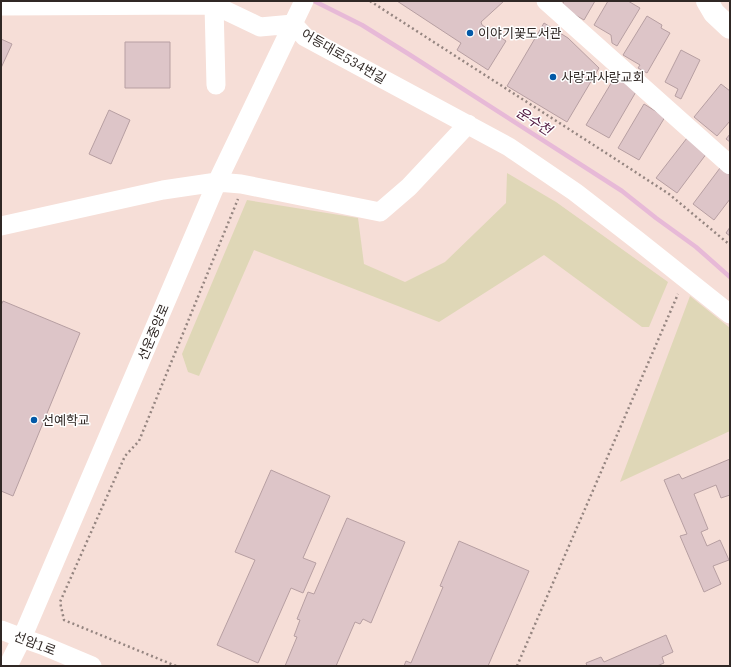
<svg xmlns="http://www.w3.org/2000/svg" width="731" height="667" font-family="'IBM Plex Serif','Noto Sans KR',serif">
<rect width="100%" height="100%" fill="#f6ded7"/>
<path fill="#dfd7b7" d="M507,173L556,202L668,282L649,327H642L544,255L439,322L254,250L199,376L188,372L182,354L247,200L358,218L364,264L405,282L445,262L506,203Z
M690,296L730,328V431L620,482Z"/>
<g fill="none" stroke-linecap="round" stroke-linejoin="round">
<path stroke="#e7b9d7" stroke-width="4.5" d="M314,1L362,25L407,53L622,191L656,218L696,247L730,277"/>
</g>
<path fill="#ddc5c8" stroke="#b79fa2" d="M397,1H504L481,22L482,25L506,41L488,70L457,50L461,43Z
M564,1H595L584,20L561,7Z
M608,1H628L640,8L617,46L612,43L611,35L594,25Z
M647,16L662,25L661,28L670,33L647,73L638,68L640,65L623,55Z
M544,23L568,38L599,68L567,122L507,86Z
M1,39L12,44L1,68Z
M125,42H170V88H125Z
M681,50L700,60L681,99L675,96L678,89L665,82Z
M616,75L637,90L609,138L586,125Z
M721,84L730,91V121L717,136L694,117Z
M644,104L665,117L639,160L618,148Z
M109,110L130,120L111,164L89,154Z
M730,134V142L726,139Z
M687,138L707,153L677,193L656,178Z
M720,168L730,175V199L714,220L693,204Z
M730,227V236L726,233Z
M3,301L80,333L13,496L1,491V305Z
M730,459V495L721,498L716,485L694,494L708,529L701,532L707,546L720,540L729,560L713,566L721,584L704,592L680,536L687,534L664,480L679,474L682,479Z
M271,470L330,496L303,558L316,563L303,593L291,588L258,663L217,645L255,560L235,552Z
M347,518L405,542L371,623L363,619L360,624L355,622L336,666H285L297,637L294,636L300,620L297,619L308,592L314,594Z
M459,541L529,571L488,666H404L406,661L411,663L443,587L440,586Z
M666,635L673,652L662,657L664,663L657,666H587L586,663L601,657L604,662Z"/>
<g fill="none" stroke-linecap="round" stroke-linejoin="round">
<path stroke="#958580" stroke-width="2.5" stroke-dasharray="2 3" stroke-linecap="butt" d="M370,1L620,162L669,194L730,245
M176,666L64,620L60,602L125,456L139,441L238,199
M517,666L678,294"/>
<path stroke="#fff" stroke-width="19" d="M546,1L730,165
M214,5L216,85
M1,6L214,5L260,27L293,24
M293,24L305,37L509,147L575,192L637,240L730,314
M1,226L163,190L217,182L241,184L380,212L409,187L468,124
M1,630L22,638L42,645L92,666
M8,666L22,638L217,182L304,1"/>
<path stroke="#fff" stroke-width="22" d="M707,1L714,13L730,28"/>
</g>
<g fill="#0259a7" stroke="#fff" stroke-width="1.5">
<circle cx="470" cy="33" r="4"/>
<circle cx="553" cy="77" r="4"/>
<circle cx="34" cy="420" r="4"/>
</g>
<g text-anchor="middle" stroke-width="3" stroke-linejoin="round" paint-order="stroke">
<g font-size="13" fill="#302825" stroke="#fff" text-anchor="start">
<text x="478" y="38">이야기꽃도서관</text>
<text x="561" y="82">사랑과사랑교회</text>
<text x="42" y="425">선예학교</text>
</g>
<g font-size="13" fill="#302825" stroke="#fff">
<text transform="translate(344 56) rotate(30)" y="5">어등대로534번길</text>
<text transform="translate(153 332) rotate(-67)" y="5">선운중앙로</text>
<text transform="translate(35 643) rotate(21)" y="5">선암1로</text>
</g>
<g font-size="14" font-style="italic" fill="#501a41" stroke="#fff">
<text transform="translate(534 121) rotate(33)" y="5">운수천</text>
</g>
</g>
<rect width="731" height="667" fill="none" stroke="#302825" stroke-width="4"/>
</svg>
